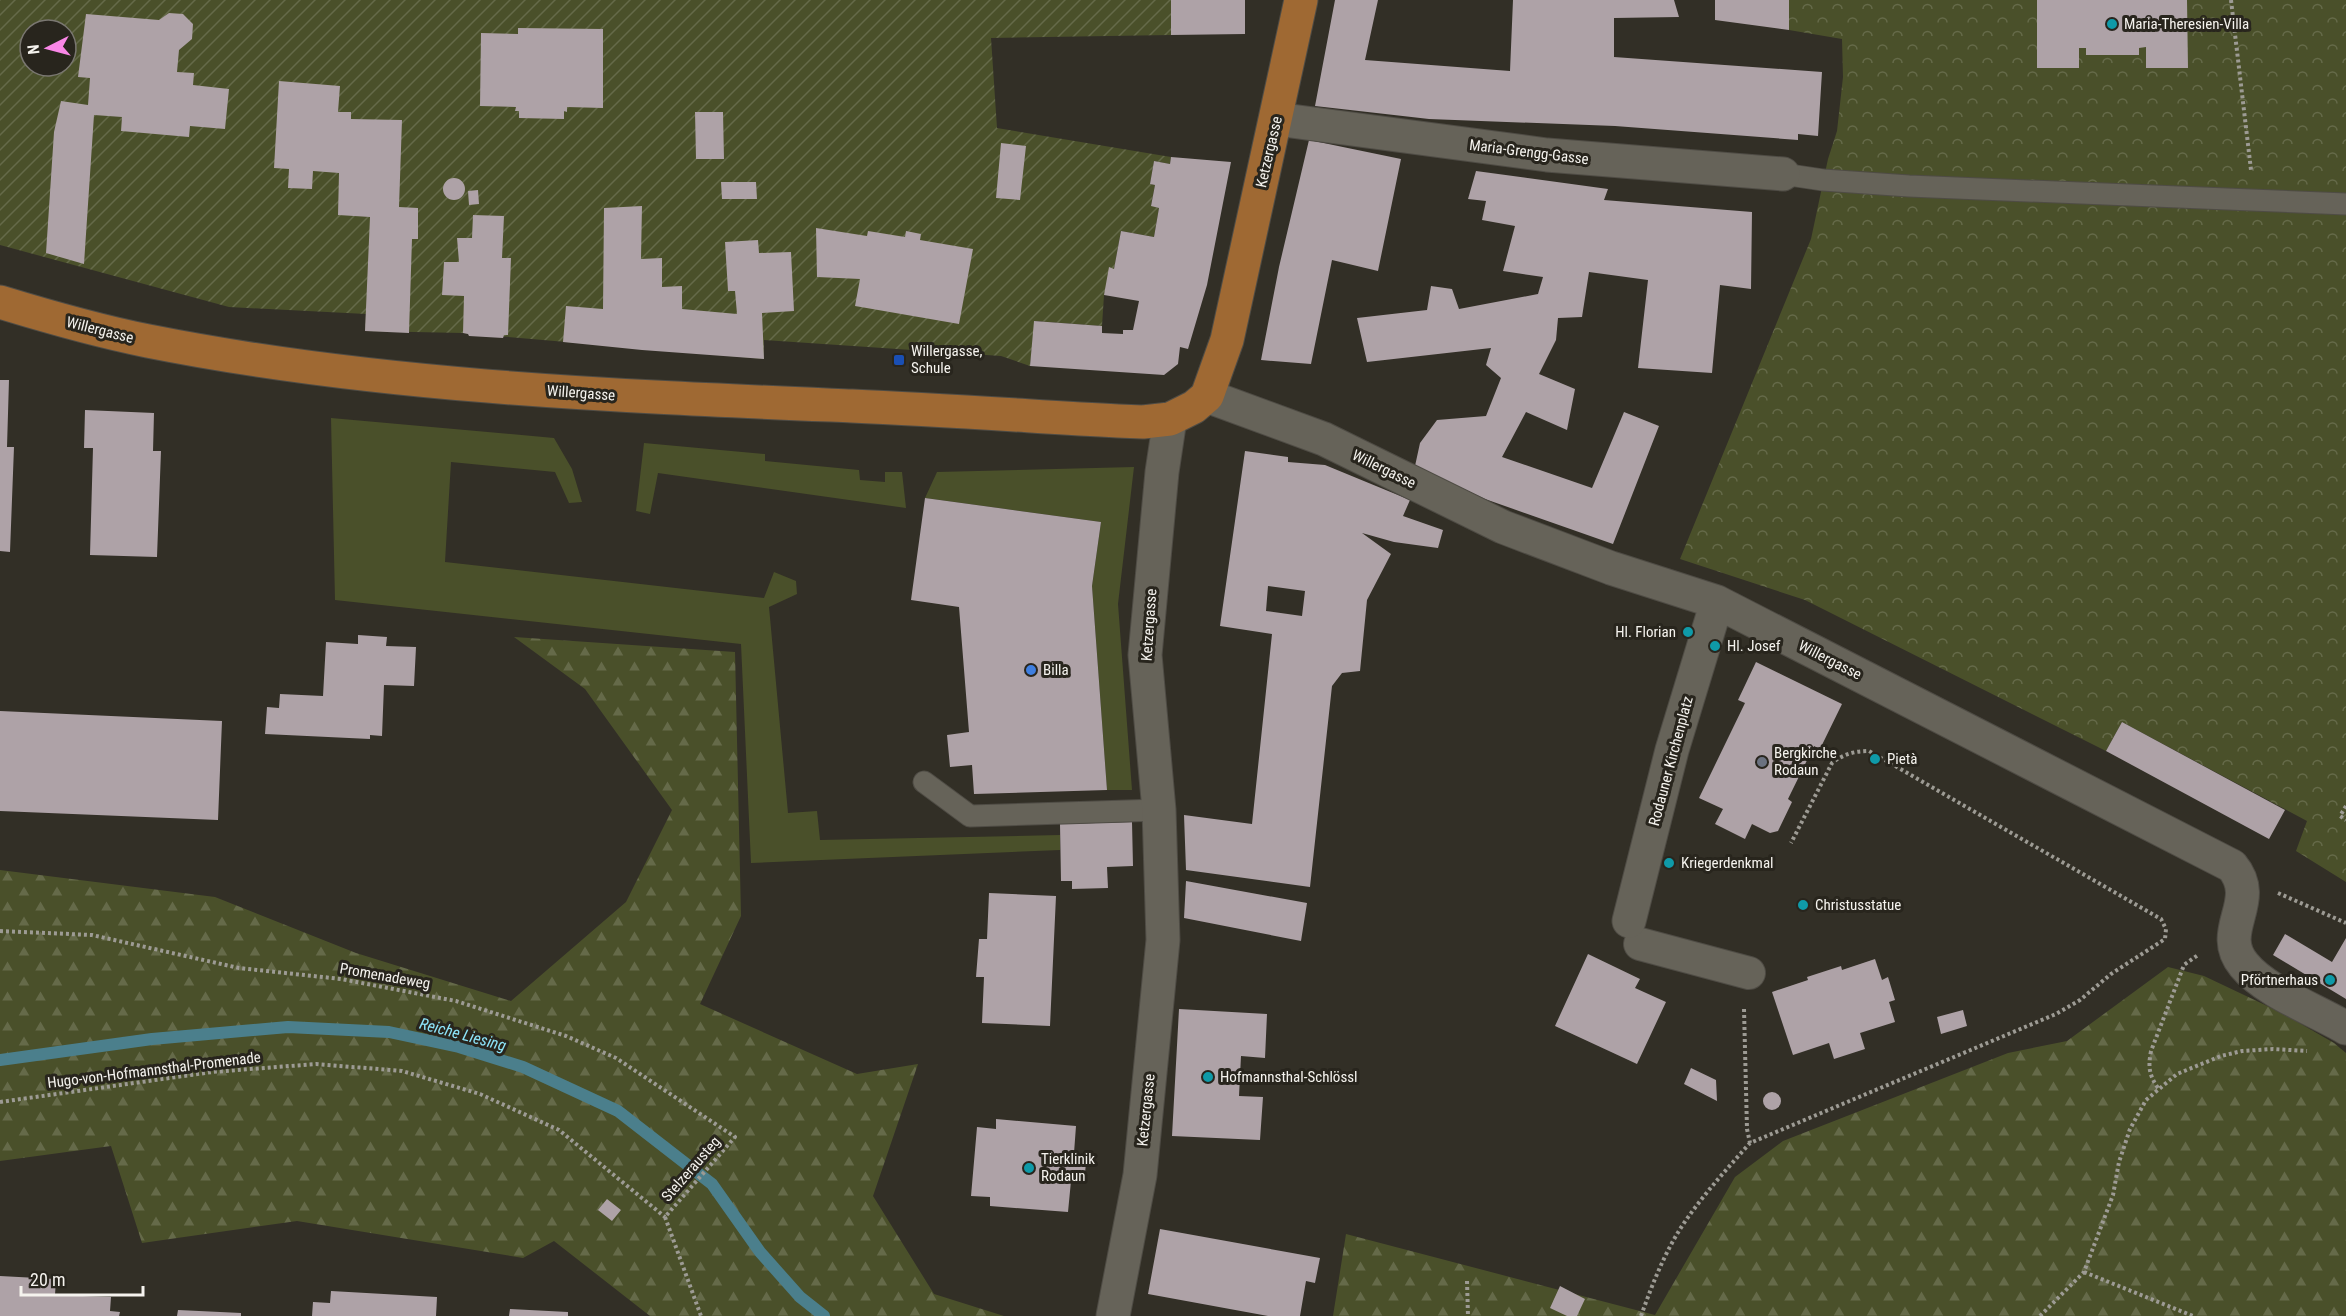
<svg xmlns="http://www.w3.org/2000/svg" width="2346" height="1316" font-family="'Roboto Condensed',sans-serif">
<defs>
<pattern id="forest-firs" width="22" height="20" patternUnits="userSpaceOnUse" patternTransform="scale(1.5)"><rect width="22" height="20" fill="#4a502a"/><path d="M5 1l3.5 6h-7zM16 11l3.5 6h-7z" fill="#656a49"/></pattern>
<pattern id="park-crowns" width="20" height="18" patternUnits="userSpaceOnUse" patternTransform="scale(1.5)"><rect width="20" height="18" fill="#4a502a"/><path d="M2 6a3 3 0 1 1 6 0M12 15a3 3 0 1 1 6 0" fill="none" stroke="#656a49"/></pattern>
<pattern id="garden-furrows" width="10" height="10" patternUnits="userSpaceOnUse" patternTransform="scale(1.5)"><rect width="10" height="10" fill="#4a502a"/><path d="M-1 1l2-2M0 10L10 0M9 11l2-2" fill="none" stroke="#656a49"/></pattern>
</defs>
<rect width="100%" height="100%" fill="#322f26"/>
<path fill="#4a502a" d="M331,418L554,438L572,469L582,502L569,503L555,472L451,462L445,562L764,598L774,572L796,581L797,594L769,607L788,813L817,811L820,840L1060,835V850L751,863L741,644L335,600Z
M644,443L765,454V461L859,470L860,480L885,482V472H902L906,508L658,473L650,514L636,511Z
M1134,467L1118,604L1132,790H1107L1092,586L1101,522L925,498L937,472Z"/>
<path fill="url(#forest-firs)" d="M514,637L735,652L741,916L700,1004L857,1074L918,1064L873,1196L934,1294L1004,1316H650L554,1241L523,1258L297,1221L142,1243L111,1146L0,1161V870L215,897L356,953L511,1001L626,902L672,810L585,689Z
M2168,967L2204,976L2282,1013L2334,1043L2346,1053V1316H1333L1346,1234L1655,1315L1735,1177L1783,1141L2008,1053L2067,1041Z"/>
<path fill="url(#park-crowns)" d="M1789,0H2346V882L2296,851L2307,821L2122,722L2106,751L1805,600L1680,559L1811,239L1828,159L1837,131L1843,77L1842,39L1789,30Z"/>
<path fill="url(#garden-furrows)" fill-rule="evenodd" d="M0,0H1171V35L991,38L997,128L1171,157L1170,164L1154,161L1150,184L1155,185L1151,205L1159,208L1154,237L1121,231L1114,269L1104,295L1102,326L1035,321L1030,366L1001,356L764,340V359L463,333L365,331L366,314L229,307L0,245ZM30,30H66V66H30Z"/>
<g fill="none" stroke-linecap="round" stroke-linejoin="round">
<path stroke="#4b7f8c" stroke-width="12" d="M0,1060L152,1039L288,1027L389,1032L459,1047L523,1067L618,1111L712,1184L760,1252L800,1297L824,1316"/>
</g>
<path fill="#aea2a7" fill-rule="evenodd" d="M1171,0H1245V34L1171,35Z
M1335,0H1378L1365,60L1510,71L1513,0H1674L1679,17L1614,18V57L1822,72L1818,136L1798,134V140L1615,126L1429,119L1315,106Z
M1715,0H1789V30L1715,20Z
M2037,0H2187L2188,68H2146V47L2139,48V55H2086V48H2079V68H2037Z
M169,13L183,14L193,24L192,39L179,50L177,72L194,73L193,85L229,89L225,129L190,126L189,137L121,131L122,117L94,115L84,264L46,253L54,132L61,101L88,105L90,78L78,77L86,14L159,20Z
M518,28L603,29V108L567,107V112L564,111V119L519,118V111H515L516,107L480,106L481,33L518,34Z
M279,81L340,86L338,112H351V119L402,120L399,207L418,208V239H412L409,333L365,331L370,217L338,215L339,173L313,171L312,189L288,188L289,169L274,168Z
M695,112H723L724,159H696Z
M1309,140L1401,159L1378,271L1332,260L1311,364L1261,360L1279,267Z
M1001,143L1026,146L1020,200L996,198Z
M1171,157L1231,162L1207,285L1188,349L1180,347L1178,364L1164,375L1030,366L1034,321L1102,326V333L1123,334V330H1133L1139,301L1104,295L1109,267L1114,269L1121,231L1154,237L1159,208L1151,206L1155,185L1150,184L1154,161L1170,164Z
M1476,171L1608,189L1604,200L1752,212L1751,289L1720,285L1712,373L1638,368L1648,280L1589,272L1582,317L1558,318L1556,340L1539,374L1575,389L1567,430L1526,412L1502,457L1592,488L1624,412L1659,426L1613,544L1485,499L1415,466L1420,443L1437,420L1486,416L1501,378L1486,365L1491,348L1367,362L1357,318L1427,310L1431,286L1452,289L1459,309L1538,294L1543,277L1503,271L1515,226L1482,220L1486,201L1468,199Z
M443 189a11 11 0 1 1 22 0a11 11 0 1 1-22 0Z
M721,182H756L757,199H722Z
M478,190L479,204L469,205L468,191Z
M642,206L641,259L662,258V287L682,286V309L737,314L735,291H728L725,242L758,240L759,253L791,252L794,311L762,313L764,359L642,350L563,342L566,306L603,309L604,208Z
M473,215L504,216L502,258H511L508,335H504L503,338L469,336L468,334L463,333L464,296L442,295L444,262H459L457,238H472Z
M816,228L867,236L868,231L905,237L906,231L921,234L920,240L973,249L959,324L855,306L860,279L817,277Z
M0,380H9L7,447H14L10,552L0,551Z
M85,410L154,413L153,451H161L157,557L90,555L93,448H84Z
M1245,451L1288,457V462L1325,465L1410,500L1403,516L1443,530L1438,548L1394,542L1362,533L1391,554L1367,600L1360,671L1342,673L1332,686L1310,887L1186,870L1184,815L1252,824L1272,634L1220,626ZM1268,586L1305,591L1302,616L1266,611Z
M925,498L1101,522L1092,586L1107,790L974,794L972,765L950,767L947,735L969,732L959,607L911,600Z
M358,635L387,637L386,646L416,647L414,686L384,685L382,736L370,735V739L265,734L267,707L279,708L280,694L323,696L326,642L358,644Z
M1756,662L1842,704L1820,749L1814,746L1788,799L1792,802L1778,831L1770,833L1752,824L1745,839L1715,824L1723,809L1699,798L1745,703L1738,700Z
M0,711L222,721L218,820L0,811Z
M2122,722L2285,810L2269,839L2106,751Z
M1132,822L1133,866L1107,867L1108,888L1072,889V881H1061L1060,824Z
M1186,881L1307,903L1301,941L1184,918Z
M989,893L1056,896L1050,1026L982,1023L984,977H976L979,939H987Z
M2285,934L2332,962L2346,938V999L2273,955Z
M1588,954L1640,979L1635,988L1666,1002L1637,1064L1555,1026Z
M1875,959L1882,980L1888,977L1895,1000L1889,1002L1895,1022L1860,1033L1865,1049L1834,1059L1829,1043L1793,1055L1772,992L1808,980L1807,977L1841,966L1842,970Z
M1179,1009L1267,1014L1265,1058L1241,1056L1239,1096L1263,1097L1260,1140L1172,1136Z
M1963,1010L1967,1026L1941,1034L1937,1017Z
M1691,1068L1716,1080L1717,1101L1684,1084Z
M1763 1101a9 9 0 1 1 18 0a9 9 0 1 1-18 0Z
M996,1119L1076,1126L1074,1153L1087,1154L1084,1182L1071,1181L1068,1212L990,1206V1197L971,1196L977,1127L996,1129Z
M607,1199L621,1210L612,1221L598,1210Z
M1160,1229L1320,1258L1315,1283L1306,1281L1300,1316H1268L1148,1294Z
M0,1276L56,1279L55,1295L111,1297L110,1311L120,1312L119,1316H0Z
M1560,1286L1585,1299L1577,1316H1567L1550,1308Z
M331,1291L437,1297L436,1316H312L313,1302L330,1303Z
M510,1309L568,1312V1316H509Z
M178,1310L241,1313V1316H177Z"/>
<g fill="none" stroke-linecap="round" stroke-linejoin="round">
<defs>
<path id="service" d="M1783,174L1823,180L1909,186L2346,204
M924,782L970,816L1159,810"/>
<path id="pedestrian" d="M1640,944L1749,973"/>
<path id="minor" d="M1276,119L1547,155L1783,174
M1207,396L1324,439L1503,527L1611,568L1717,602L2232,866C2262,902 2215,930 2244,965C2266,992 2316,1010 2346,1028
M1629,921L1672,750L1717,602
M1113,1316L1140,1175L1163,940L1159,810L1145,655L1162,472L1170,419"/>
<path id="primary" d="M0,302C49,317 98,331 148,341C379,387 617,396 852,406C941,410 1029,416 1118,421L1143,422L1170,419L1194,407L1207,396L1227,340L1301,0"/>
</defs>
<use href="#service" stroke="#4f4c45" stroke-width="23"/>
<use href="#pedestrian" stroke="#4f4c45" stroke-width="34"/>
<use href="#minor" stroke="#4f4c45" stroke-width="35"/>
<use href="#primary" stroke="#4f4c45" stroke-width="35"/>
<path stroke="#9d9b94" stroke-width="4" stroke-dasharray="3 3" stroke-linecap="butt" d="M2231,0L2251,170
M2346,806L2340,816L2346,820
M2278,893L2346,923
M0,931L92,935L239,968L341,979L456,1001L566,1036L616,1058L735,1137L665,1217
M1744,1009L1747,1129L1750,1143
M2158,1088C2149,1075 2148,1067 2151,1051L2184,965L2198,955
M0,1102L212,1072L316,1064L402,1071L480,1094L559,1130L665,1217
M665,1217L701,1316
M2084,1272L2193,1316
M1467,1281L1468,1316
M1641,1316C1652,1285 1664,1254 1682,1226C1702,1196 1726,1170 1750,1143L2056,1014L2080,1000L2111,974L2165,939L2166,929L2161,919L1869,751C1855,751 1843,754 1832,763L1791,843
M2040,1316L2084,1272L2113,1195L2119,1162L2130,1129L2146,1100L2177,1074L2221,1056L2242,1051L2273,1049L2307,1051"/>
<use href="#service" stroke="#666359" stroke-width="21"/>
<use href="#pedestrian" stroke="#666359" stroke-width="32"/>
<use href="#minor" stroke="#666359" stroke-width="33"/>
<use href="#primary" stroke="#9f6933" stroke-width="33"/>
</g>
<g fill="#0f9aa8" stroke="#28251d" stroke-width="2">
<circle cx="2112" cy="24" r="6"/>
<circle cx="1688" cy="632" r="6"/>
<circle cx="1715" cy="646" r="6"/>
<circle cx="1875" cy="759" r="6"/>
<circle cx="1669" cy="863" r="6"/>
<circle cx="1803" cy="905" r="6"/>
<circle cx="2330" cy="980" r="6"/>
<circle cx="1208" cy="1077" r="6"/>
<circle cx="1029" cy="1168" r="6"/>
</g>
<rect fill="#1a4fb4" stroke="#28251d" stroke-width="2" x="893" y="354" width="12" height="12" rx="3"/>
<circle fill="#3f7fe0" stroke="#28251d" stroke-width="2" cx="1031" cy="670" r="6"/>
<circle fill="#6b7280" stroke="#28251d" stroke-width="2" cx="1762" cy="762" r="6"/>
<g text-anchor="middle" stroke-width="6" stroke-linejoin="round" paint-order="stroke">
<g font-size="15" fill="#f5f3ee" stroke="#28251d" text-anchor="start">
<text x="2124" y="29">Maria-Theresien-Villa</text>
<text x="911" y="356">Willergasse,<tspan x="911" dy="17">Schule</tspan></text>
<text x="1676" y="637" text-anchor="end">Hl. Florian</text>
<text x="1727" y="651">Hl. Josef</text>
<text x="1043" y="675">Billa</text>
<text x="1774" y="758">Bergkirche<tspan x="1774" dy="17">Rodaun</tspan></text>
<text x="1887" y="764">Pietà</text>
<text x="1681" y="868">Kriegerdenkmal</text>
<text x="1815" y="910">Christusstatue</text>
<text x="2318" y="985" text-anchor="end">Pförtnerhaus</text>
<text x="1220" y="1082">Hofmannsthal-Schlössl</text>
<text x="1041" y="1164">Tierklinik<tspan x="1041" dy="17">Rodaun</tspan></text>
</g>
<g font-size="15" fill="#f5f3ee" stroke="#28251d">
<text transform="translate(1269 152) rotate(-77)" y="5">Ketzergasse</text>
<text transform="translate(1529 152) rotate(7)" y="5">Maria-Grengg-Gasse</text>
<text transform="translate(100 330) rotate(14)" y="5">Willergasse</text>
<text transform="translate(581 393) rotate(4)" y="5">Willergasse</text>
<text transform="translate(1384 469) rotate(26)" y="5">Willergasse</text>
<text transform="translate(1149 625) rotate(-86)" y="5">Ketzergasse</text>
<text transform="translate(1830 660) rotate(27)" y="5">Willergasse</text>
<text transform="translate(1671 761) rotate(-75)" y="5">Rodauner Kirchenplatz</text>
<text transform="translate(385 976) rotate(10)" y="5">Promenadeweg</text>
<text transform="translate(154 1070) rotate(-7)" y="5">Hugo-von-Hofmannsthal-Promenade</text>
<text transform="translate(1146 1110) rotate(-84)" y="5">Ketzergasse</text>
<text transform="translate(691 1169) rotate(-49)" y="5">Stelzerausteg</text>
</g>
<g font-size="16" font-style="italic" fill="#8de4f9" stroke="#28251d">
<text transform="translate(463 1034) rotate(15)" y="6">Reiche Liesing</text>
</g>
</g>
<g transform="translate(48 48) rotate(264)"><circle r="28" fill="#28251d" stroke="#7a7771" stroke-width="1.5"/>
<path d="M0-4.5L10 22L0 15L-10 22Z" fill="#fa87e7"/>
<text y="-9" font-size="16" font-weight="bold" text-anchor="middle" fill="#f5f3ee">N</text>
</g>
<path d="M21 1286v9h122v-9" fill="none" stroke="#f5f3ee" stroke-width="3"/>
<text x="30" y="1286" font-size="18" fill="#f5f3ee" stroke="#28251d" stroke-width="4.5" paint-order="stroke">20 m</text>
</svg>
